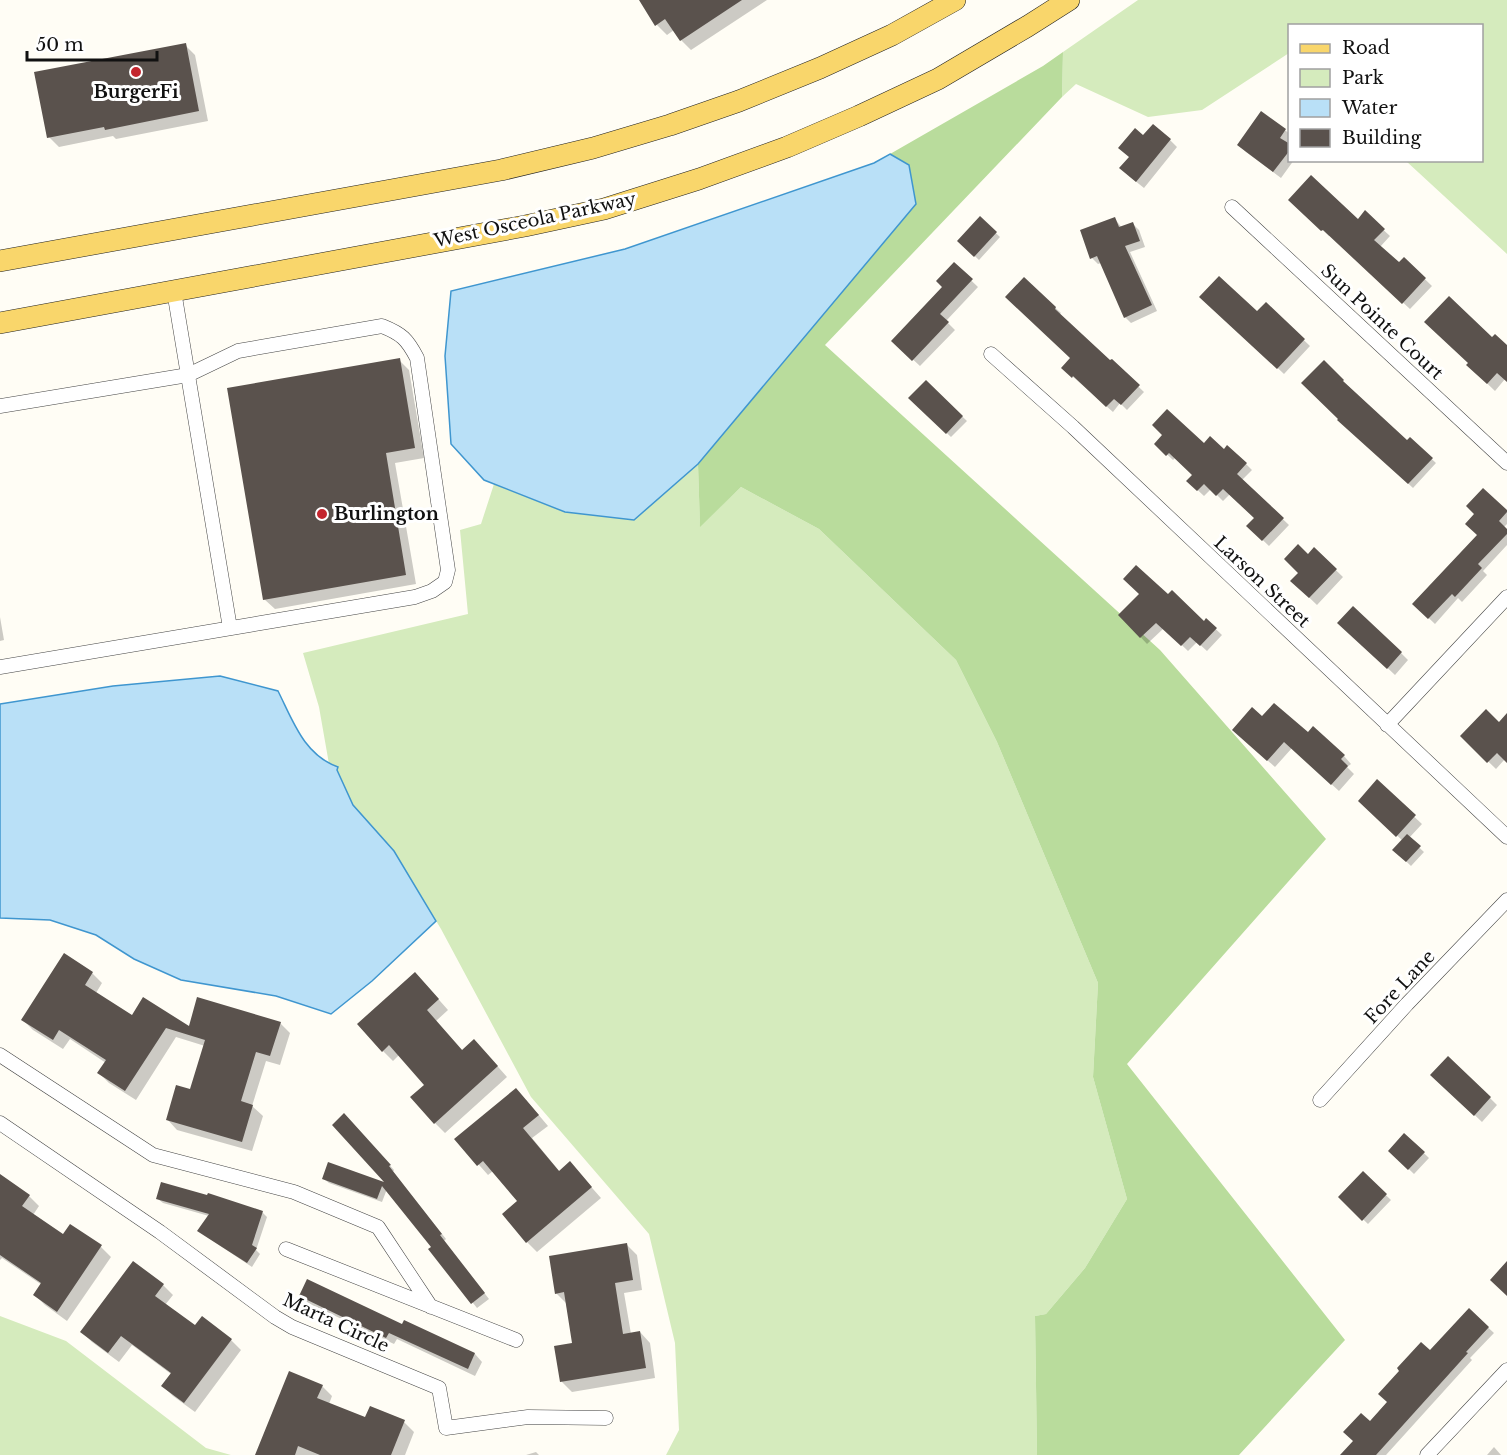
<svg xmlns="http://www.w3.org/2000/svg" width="1507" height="1455" font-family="'Libre Baskerville',serif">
<rect width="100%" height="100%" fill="#fffdf5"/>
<path fill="#d5ebbd" d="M1138,0H1507V254L1406,161L1482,160V26H1290L1289,53L1202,110L1148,117L1076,84L1062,97L1063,52Z
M698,464L700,526L741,487L819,529L956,660L997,742L1098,983L1093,1077L1127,1199L1085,1268L1046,1314L1035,1316L1037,1455H666L679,1430L675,1343L649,1234L531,1097L441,929L394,851L353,805L337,770V767L329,764L319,707L303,653L468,614L460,530L481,524L494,484L565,512L634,520Z
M0,1316L66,1341L206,1448L231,1455H0Z"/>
<path fill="#b9dc9c" d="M1063,52L1062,97L825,345L1160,650L1326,839L1127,1064L1345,1340L1239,1455H1037L1035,1316L1046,1314L1085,1268L1127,1199L1093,1077L1098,983L997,742L956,660L819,529L741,487L700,527L698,464L916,204L909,165L890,154L1043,66Z"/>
<path fill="#b9e0f7" stroke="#3f96cf" stroke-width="1.5" d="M890,154L909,165L916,204L698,464L634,520L565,512L484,480L451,444L445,356L451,291L625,249L874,163Z
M220,676L278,691C293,721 304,755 338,767L337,770L353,805L394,851L436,921L372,981L331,1014L276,996L181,980L134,959L96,935L50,920L0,918V704L113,686Z"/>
<path fill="#0003" d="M640,0H767L691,50L681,40L674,30L667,35L657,25Z
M185,45L195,55L208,121L116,139L113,136L59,147L49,137Z
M1262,113L1290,134V142L1288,145L1290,146V160H1294L1281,178L1246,152L1239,145Z
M1144,137L1170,140L1177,147L1144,188L1129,176Z
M1290,200L1358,221L1365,213L1390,236L1380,247L1399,265L1404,259L1432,286L1410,309L1330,235L1329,236Z
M980,218L1000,237L979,260L959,241Z
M1115,219L1122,228L1133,224L1139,230L1145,247L1130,252L1157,311L1131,323L1125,317L1101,263L1098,264L1092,258Z
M954,264L978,287L946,321L955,330L920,366L893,341L944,287Z
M1024,279L1061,313L1059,315L1110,363L1112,361L1144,392L1127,410L1120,403L1113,412L1063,368L1072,358Z
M1202,297L1257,314L1266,304L1310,346L1284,374Z
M1492,339L1507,347V381L1505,379L1495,391L1468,365Z
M399,360L409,370L424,458L395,463L416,584L275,609L264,599Z
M926,382L967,421L951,437L910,398Z
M1348,386L1407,442L1410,439L1436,463L1413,488L1344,424Z
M1156,444L1204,445L1224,451L1246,464L1252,470L1242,480L1289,525L1269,546L1248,526L1256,518L1230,494L1223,501L1211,489L1204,496L1188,481L1194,475L1176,457L1173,460Z
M1483,490L1507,512V524L1503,528L1507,531V545L1483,571L1487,575L1462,602L1458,598L1435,624L1414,604L1479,535L1476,514Z
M1314,549L1343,577L1317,605L1292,581L1300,573L1308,556Z
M1168,597L1204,623L1206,620L1222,635L1207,651L1197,642L1188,651L1164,628L1147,644L1120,615Z
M0,617L4,640L0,641Z
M1347,630L1401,653L1408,660L1395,675Z
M1507,715V762L1505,759L1496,769L1462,736L1499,724Z
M1263,718L1308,734L1344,756L1351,764L1347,767L1354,774L1339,791L1292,748L1275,767L1242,738Z
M1377,782L1422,824L1409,838L1424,852L1411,866L1394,850L1403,841L1360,801Z
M65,955L92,973L102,983L96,993L132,1017L189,1028L280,1023L290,1033L280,1065L266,1061L252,1106L263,1116L252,1151L177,1130L167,1119L191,1091L205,1046L176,1037L136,1100L109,1083L99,1073L106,1063L70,1039L63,1049L33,1030L23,1020Z
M425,984L448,1010L436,1021L463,1051H484L507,1077L445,1133L435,1123L426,1085L399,1055L393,1061L383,1051Z
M1440,1082L1490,1098L1497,1105L1482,1122Z
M526,1100L548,1126L532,1138L560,1172L570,1163L601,1198L537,1252L527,1242L519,1202L493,1171L488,1175L456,1139Z
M344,1116L394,1170L393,1172L446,1239L444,1241L489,1299L477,1308L431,1250L433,1248L387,1189L382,1202L329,1183L324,1179L389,1186Z
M1405,1135L1429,1158L1414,1174L1390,1151Z
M1363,1173L1391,1200L1368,1224L1340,1197Z
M0,1176L29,1196L39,1206L33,1215L63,1236L70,1226L101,1247L111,1257L67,1321L45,1305L35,1295L42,1285L2,1258L0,1260Z
M158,1199L262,1212L267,1217L256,1250L260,1254L252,1267L204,1235L199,1231L209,1216L163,1203Z
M627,1245L637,1255L642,1290L624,1293L631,1334L640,1332L650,1343L655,1378L572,1392L562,1382L574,1344L566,1303L556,1293Z
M163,1285L173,1295L165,1305L195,1327L231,1340L241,1350L195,1412L173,1396L163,1386L171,1374L132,1345L119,1362L92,1342L82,1332Z
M300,1296L402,1326L404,1322L475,1354L482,1362L475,1376L397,1339L394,1344L308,1303Z
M1469,1310L1494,1333L1470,1358L1472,1360L1386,1455H1342L1430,1352Z
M322,1386L332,1396L329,1404L366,1419L404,1422L414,1432L405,1455H259Z
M1494,1447L1501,1455H1487Z
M536,1452L539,1455H526Z"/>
<path fill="#5a524d" d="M639,0H742L680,41L665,19L655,26Z
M186,43L199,111L105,130L104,127L47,138L34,72Z
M1261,111L1286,129L1280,138L1290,144V150L1273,172L1237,145Z
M1153,124L1171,139L1136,182L1119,168L1129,157L1118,148L1135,128L1143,135Z
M1311,175L1358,219L1365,210L1385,229L1374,240L1399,262L1404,257L1426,278L1402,304L1323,230L1321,231L1288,200Z
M980,216L997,232L974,257L957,241Z
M1115,217L1119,227L1133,222L1140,241L1125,246L1152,305L1124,318L1097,256L1090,259L1080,230Z
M954,262L973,279L940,314L949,322L912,361L891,341L942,287L936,281Z
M1219,276L1257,311L1266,302L1305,339L1277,369L1199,297Z
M1024,277L1056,307L1055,309L1110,360L1112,359L1140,385L1121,405L1114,399L1106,407L1073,376L1072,378L1061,368L1070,358L1005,297Z
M1449,296L1492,337L1495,334L1507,345V382L1497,373L1487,384L1466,365L1468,363L1424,322Z
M400,358L415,448L386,453L406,575L263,600L227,388Z
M1324,360L1344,380L1343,381L1407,440L1410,437L1433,458L1408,484L1337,420L1338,419L1301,383Z
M926,380L963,416L946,434L908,398Z
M1167,409L1204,443L1210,436L1224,449L1227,445L1247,463L1237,474L1284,518L1262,541L1246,526L1254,518L1223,489L1216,496L1204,484L1197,491L1186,481L1192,475L1169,453L1166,456L1154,444L1162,435L1152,425Z
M1483,488L1507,510V512L1499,521L1507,529V534L1478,564L1482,568L1455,597L1452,594L1428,619L1412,604L1477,535L1465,524L1474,514L1466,506Z
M1298,544L1308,554L1314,547L1337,569L1309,598L1290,581L1298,573L1284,559Z
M1136,565L1168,594L1172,590L1204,621L1206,618L1217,628L1200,646L1190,637L1181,646L1156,623L1140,638L1118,615L1139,594L1123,579Z
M1353,606L1402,652L1387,669L1337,623Z
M1274,703L1308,732L1313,726L1345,755L1341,759L1348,766L1331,785L1284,742L1267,761L1232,730L1252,707L1262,716Z
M1486,709L1499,722L1507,713V763L1497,753L1487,763L1460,736Z
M1377,779L1416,815L1396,837L1358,801Z
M1407,834L1421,846L1406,862L1392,850Z
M64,953L93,972L85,985L132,1015L143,997L189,1026L197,997L281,1022L270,1056L256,1052L241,1101L253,1105L242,1142L166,1120L176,1085L190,1089L205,1040L166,1028L125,1091L97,1073L106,1060L59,1030L53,1040L21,1020Z
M415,972L439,999L427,1010L462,1050L474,1039L498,1066L434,1124L410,1097L424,1085L389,1045L382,1052L357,1024Z
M1448,1056L1491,1097L1474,1116L1430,1075Z
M516,1088L539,1115L523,1128L559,1171L570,1161L592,1187L526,1243L502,1214L517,1201L483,1161L477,1166L454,1139Z
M344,1113L391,1165L389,1166L442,1234L440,1235L485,1293L471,1304L428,1249L431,1247L382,1186L377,1199L322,1179L328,1162L384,1182L332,1125Z
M1404,1133L1425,1152L1408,1170L1388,1151Z
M1363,1171L1387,1194L1362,1221L1338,1197Z
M0,1174L30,1195L22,1206L63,1234L70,1224L102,1245L57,1312L33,1295L41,1283L0,1255Z
M161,1182L207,1195L208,1193L263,1211L252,1245L257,1248L247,1263L197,1231L209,1214L156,1199Z
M627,1243L633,1280L615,1283L623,1334L640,1331L646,1368L560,1382L554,1346L572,1343L564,1292L555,1294L549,1256Z
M133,1261L164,1284L155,1296L195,1325L202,1316L232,1339L184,1403L161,1386L171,1373L121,1336L108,1353L80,1332Z
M1507,1261V1296L1490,1280Z
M307,1279L402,1324L404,1320L475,1353L468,1369L389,1333L386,1338L299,1296Z
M1469,1308L1489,1327L1466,1352L1468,1353L1376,1455H1340L1353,1441L1343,1432L1361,1413L1370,1421L1387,1402L1378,1394L1399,1371L1397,1368L1421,1342L1430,1350Z
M289,1371L323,1385L317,1398L365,1417L370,1406L405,1420L391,1455H320L298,1446L295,1455H255Z"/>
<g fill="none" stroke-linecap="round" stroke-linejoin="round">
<defs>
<path id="minor" d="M1232,207L1507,463
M174,291L230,628
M991,354L1073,427L1507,837
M0,406L188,375L238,351L382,326C402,334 407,339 417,358L448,570L445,582L432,591L415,597L0,667
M1387,725L1507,597
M0,1055L153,1155L294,1192L378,1227L431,1307
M1320,1100L1407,1004L1507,900
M0,1123L160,1232L275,1317L292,1327L439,1388L446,1428L528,1417L606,1418
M286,1249L516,1340
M1427,1455L1507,1370"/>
<path id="primary" d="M0,261L501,170L593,148L670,125L739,101L820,68L892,35L955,0
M0,323L525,226L604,209L699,179L787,147L859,116L938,79L1028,26L1069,0"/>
</defs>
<use href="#minor" stroke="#444" stroke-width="15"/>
<use href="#primary" stroke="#222" stroke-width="22"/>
<use href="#minor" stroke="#fff" stroke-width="14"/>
<use href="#primary" stroke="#f9d66b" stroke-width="21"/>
</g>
<g fill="#c4262e" stroke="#fff" stroke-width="2">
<circle cx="136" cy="72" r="6"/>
<circle cx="322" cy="514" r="6"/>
</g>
<g text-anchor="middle" stroke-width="6" stroke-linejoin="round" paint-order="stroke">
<g font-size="18" font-weight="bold" fill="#111" stroke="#fff">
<text x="136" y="98">BurgerFi</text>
<text x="334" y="520" text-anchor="start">Burlington</text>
</g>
<g font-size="18" fill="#111" stroke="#fff">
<text transform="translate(535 220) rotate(-12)" y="6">West Osceola Parkway</text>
<text transform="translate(1382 322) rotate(43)" y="6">Sun Pointe Court</text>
<text transform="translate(1262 582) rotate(43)" y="6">Larson Street</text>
<text transform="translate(1400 987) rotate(-47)" y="6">Fore Lane</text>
<text transform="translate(336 1323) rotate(25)" y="6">Marta Circle</text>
</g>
</g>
<rect x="1288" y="24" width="195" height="138" fill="#ffffff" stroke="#a0a0a0" stroke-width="1.5"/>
<rect x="1300" y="44" width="30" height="9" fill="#f9d66b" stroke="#a0a0a0" stroke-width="1.5"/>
<text x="1342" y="54" font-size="18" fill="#111111">Road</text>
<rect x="1300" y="69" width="30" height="18" fill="#d5ebbd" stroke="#a0a0a0" stroke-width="1.5"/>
<text x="1342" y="84" font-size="18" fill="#111111">Park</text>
<rect x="1300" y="99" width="30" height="18" fill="#b9e0f7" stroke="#a0a0a0" stroke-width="1.5"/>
<text x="1342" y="114" font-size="18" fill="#111111">Water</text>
<rect x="1300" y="129" width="30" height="18" fill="#5a524d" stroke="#a0a0a0" stroke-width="1.5"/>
<text x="1342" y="144" font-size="18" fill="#111111">Building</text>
<path d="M27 51v9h130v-9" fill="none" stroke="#111111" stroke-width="3"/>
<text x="36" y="51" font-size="18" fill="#111111" stroke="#ffffff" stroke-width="4.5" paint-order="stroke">50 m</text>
</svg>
